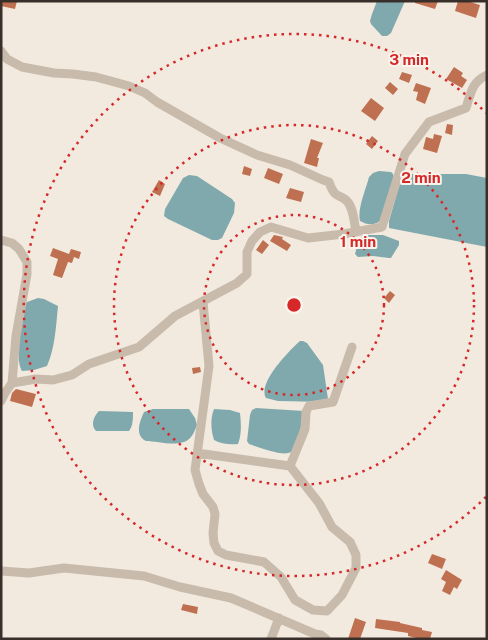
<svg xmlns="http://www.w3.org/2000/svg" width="488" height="640" font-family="'Public Sans',sans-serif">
<rect width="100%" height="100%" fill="#f2eadf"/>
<path fill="#80a9ad" d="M377,1H405L391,33L387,36H382L371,24L370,21L372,14Z
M379,171L391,172L393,174L394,178L381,220C375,226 367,225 360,221C357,209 366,189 369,177L373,173Z
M409,174H466L487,178V247L389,228V221L401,179L404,176Z
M189,175L197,176L232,199L235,203L234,213L222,238L218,240H212L168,219L164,216L165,209L183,178Z
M365,235H383L399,241V245L391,258H389L373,256L358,257L355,254L359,239Z
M38,298L44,299L58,306C56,326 55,348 47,366L34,370L22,371C14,357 22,321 24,305L27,302Z
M300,341H303L307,343L323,365L328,399L324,402L278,401L266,398C257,383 289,351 300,341Z
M256,408L304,411C303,419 297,448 291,452C284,457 258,447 249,444L247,441L250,415L252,410Z
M153,409H189L195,418L197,425C195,430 193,436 189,439C179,448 158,441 146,441C134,435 140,421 144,412Z
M214,409L230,410L240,413C241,423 242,434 238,444C230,445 221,444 214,440C211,430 210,419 214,409Z
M99,411L133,412C133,419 133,426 129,431H96C90,425 94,416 99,411Z"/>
<path fill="#bf7050" d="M1,1H17L15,9L1,6Z
M415,1H438L435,9L415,3Z
M458,1H467L480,5L476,18L455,11Z
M454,67L463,73L461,76L467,80L462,88L446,79Z
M402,72L412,75L409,83L399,79Z
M390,82L398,89L393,95L385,88Z
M416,83L431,88L425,104L416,100L418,92L413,91Z
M371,98L384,108L375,121L361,111Z
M447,124L453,125L452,135L445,133Z
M434,134L442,136L437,153L423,149L426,137L433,139Z
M372,136L378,141L372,149L366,144Z
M311,139L323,143L317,158H319L317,167L304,163Z
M244,166L252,169L250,176L242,174Z
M268,168L283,174L279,184L264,178Z
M159,180L165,184L160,196L152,192Z
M290,188L304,192L301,202L286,198Z
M274,235L283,237L282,239L291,245L287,251L270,241Z
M263,240L269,245L262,254L256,250Z
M53,248L69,254L71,249L81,252L79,259L74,257L72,263L68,262L62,278L53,275L58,259L50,256Z
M390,291L395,295L389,303L384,298Z
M200,367L201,372L193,374L192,368Z
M16,389L36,394L32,407L10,401L12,393Z
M432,554L446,559L442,569L428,563Z
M446,570L462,580L457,589L454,587L450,595L442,591L446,582L441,579Z
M183,604L198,607L197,614L181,610Z
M355,618L366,622L360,639H348Z
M376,619L400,622V623L422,628V630L432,632L430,639H421L408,636V633L375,628Z"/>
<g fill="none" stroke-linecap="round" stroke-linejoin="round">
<path stroke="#c9bbac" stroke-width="9" d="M1,51L7,59L22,67L54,73L73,74L96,77L129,86L145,93L157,102L220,138L257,155L290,165L323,180L329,182C331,187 332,192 337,195C341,197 344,198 347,201C354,209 354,222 356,232
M1,240L12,243L19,249L27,262V274L16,336L12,383
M203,302L209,366L195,470L199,484L203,494L213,507L215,514L213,533L214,543L218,551L226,555L264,562L281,577L295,600L313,610L327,611L342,595L356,568V555L350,542L332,527L319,503L290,466
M1,401L5,393L12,383L36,379L53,380L72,375L89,364L139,347L175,316L237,283L247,274V252L252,241L260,232L271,227L308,238L344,234L382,227L405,154L429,122L466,108C471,92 472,82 487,75
M197,453L290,466L305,429L306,412L309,406L333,402L352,347
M1,571L29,573L64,568L144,576L180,587L231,598L315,634L321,635L326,639
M271,639L279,618"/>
</g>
<g fill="none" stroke="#d62828" stroke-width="2.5" stroke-dasharray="2.5 5">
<circle cx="294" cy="305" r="90"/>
<circle cx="294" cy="305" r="180"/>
<path d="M486 497A271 271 0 1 1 486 113"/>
</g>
<circle cx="294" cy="305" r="8" fill="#d62828" stroke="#f9f4ec" stroke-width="2.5"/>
<g font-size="15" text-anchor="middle" font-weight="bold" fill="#d62828" stroke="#f9f4ec" stroke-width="4" stroke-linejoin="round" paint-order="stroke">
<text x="409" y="65">3 min</text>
<text x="421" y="183">2 min</text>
<text x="358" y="247">1 min</text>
</g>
<rect width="488" height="640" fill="none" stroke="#382f2a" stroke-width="5"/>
</svg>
